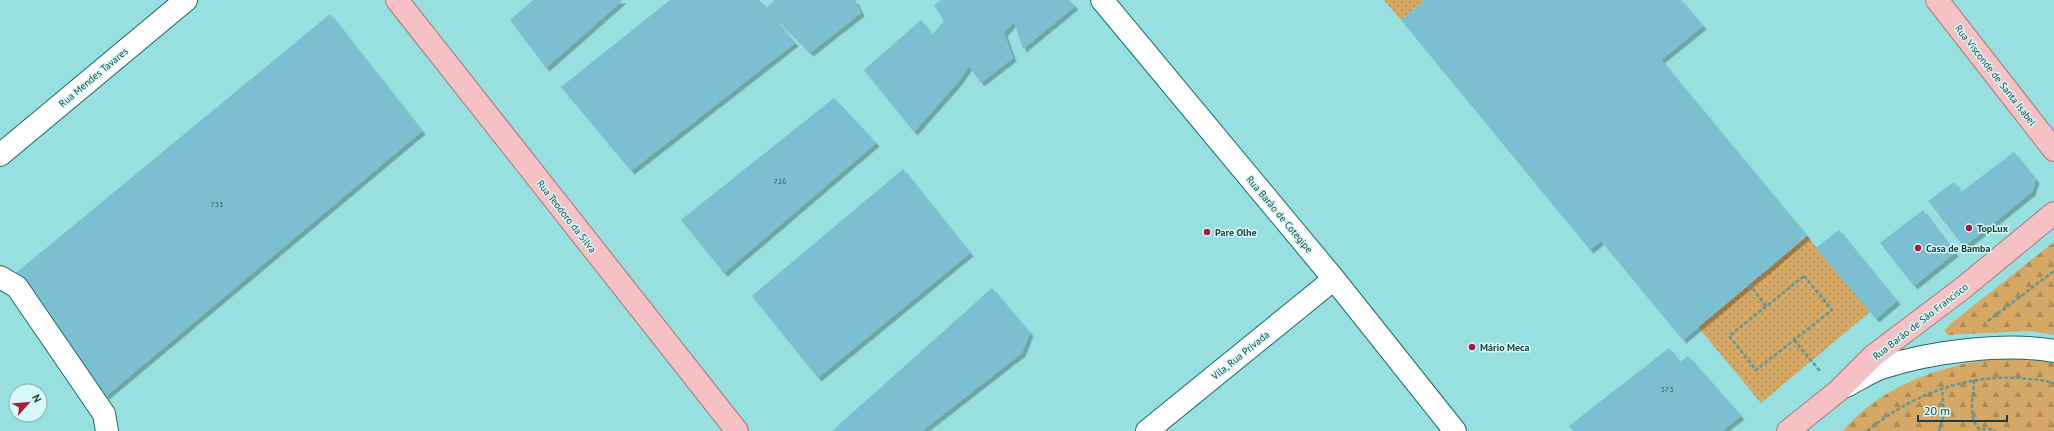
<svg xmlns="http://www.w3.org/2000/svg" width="2054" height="431" font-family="'PT Sans',sans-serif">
<defs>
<pattern id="forest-firs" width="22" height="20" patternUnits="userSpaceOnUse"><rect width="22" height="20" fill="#d6a865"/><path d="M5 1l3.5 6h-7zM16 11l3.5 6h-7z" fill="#ad8a54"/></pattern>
<pattern id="garden-dots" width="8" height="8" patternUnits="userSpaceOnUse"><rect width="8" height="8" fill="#d6a865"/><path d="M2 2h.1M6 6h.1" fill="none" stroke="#ad8a54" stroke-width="1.8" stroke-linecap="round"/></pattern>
<filter id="shadow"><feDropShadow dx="3.5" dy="3.5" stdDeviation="0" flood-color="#0004"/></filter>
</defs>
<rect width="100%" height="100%" fill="#97e0df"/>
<path fill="url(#forest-firs)" d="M2054,242V335L2030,331L1947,335L1945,330L1949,325Z
M1991,359H2024L2054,363V431H1843C1880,387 1936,367 1991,359Z"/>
<path fill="url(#garden-dots)" d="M1384,0H1425L1401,20Z
M1807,236L1870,312L1761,403L1698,327Z"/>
<path fill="#7bbfd0" filter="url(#shadow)" d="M533,0H623L546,68L510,20Z
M670,0H759L766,8L775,0H855L861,13L810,53L768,11L795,43L631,171L561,87Z
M941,0H1069L1075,6L1023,49L1014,22L1004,33L1013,58L981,83L969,66L959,81L914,132L864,70L921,20L932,35L944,21L934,5Z
M1425,0H1681L1703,26L1661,60L1807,236L1683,340L1601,241L1590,250L1401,20Z
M330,14L422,131L106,396L11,277Z
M834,98L876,143L724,273L681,220Z
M2014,152L2036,180L2032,192L1964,247L1928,201L1954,182L1961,192Z
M903,169L970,253L818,378L752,296Z
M1923,210L1955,253L1914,286L1880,243Z
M1839,230L1897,301L1876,319L1816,248Z
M992,288L1030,333L1022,353L922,431H832Z
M1669,348L1680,362L1688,356L1741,416L1722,431H1574L1569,426Z"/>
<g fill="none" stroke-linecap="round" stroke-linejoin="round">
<defs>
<path id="minor" d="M1102,0L1334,279L1455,431
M0,155L186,0
M0,277L17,287L104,414L107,431
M1846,386C1858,380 1871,371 1884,367C1930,352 2006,342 2054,351
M1147,431L1334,279"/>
<path id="major" d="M397,0L737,431
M1937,0L2054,150
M1788,431L1838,391L1873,356L1963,288L2054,213"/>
</defs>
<use href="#minor" stroke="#1b696a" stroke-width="24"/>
<use href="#major" stroke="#a6787b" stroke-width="24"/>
<path stroke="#619796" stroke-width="2.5" stroke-dasharray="4 2" stroke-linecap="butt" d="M1804,276L1832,310L1756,370L1729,336Z
M1749,284L1766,306
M1988,321L2054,271
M1794,340L1820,371
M1974,380C1974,397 1967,416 1979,429H1994L1995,431
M1867,431C1920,388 1986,367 2054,383
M1939,431L1944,414L1942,388"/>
<use href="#minor" stroke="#fff" stroke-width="22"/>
<use href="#major" stroke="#f5c1c4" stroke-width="22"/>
</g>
<g fill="#ae1a3c" stroke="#d6f9f9" stroke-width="1.5">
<circle cx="1969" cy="228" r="4"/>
<circle cx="1207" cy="232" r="4"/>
<circle cx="1918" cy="248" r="4"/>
<circle cx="1472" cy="347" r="4"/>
</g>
<g text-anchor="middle" stroke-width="3" stroke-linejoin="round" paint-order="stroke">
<g font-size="8" fill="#365e62">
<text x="780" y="184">726</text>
<text x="217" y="207">751</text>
<text x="1667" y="392">373</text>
</g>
<g font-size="10" fill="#1f3d3d" stroke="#d6f9f9">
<text transform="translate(1996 75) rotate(52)" y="4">Rua Visconde de Santa Isabel</text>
<text transform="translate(93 77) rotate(-40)" y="4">Rua Mendes Tavares</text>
<text transform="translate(1280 214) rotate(50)" y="4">Rua Barão de Cotegipe</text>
<text transform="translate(567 216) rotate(52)" y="4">Rua Teodoro da Silva</text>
<text transform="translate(1920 321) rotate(-38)" y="4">Rua Barão de São Francisco</text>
<text transform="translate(1240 355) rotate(-39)" y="4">Vila, Rua Privada</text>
</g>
<g font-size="10" font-weight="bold" fill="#1f3d3d" stroke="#d6f9f9" text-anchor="start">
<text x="1977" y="232">TopLux</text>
<text x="1215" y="236">Pare Olhe</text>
<text x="1926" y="252">Casa de Bamba</text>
<text x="1480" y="351">Mário Meca</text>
</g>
</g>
<g transform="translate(28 403) rotate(63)"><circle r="19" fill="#d6f9f9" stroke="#8daeae"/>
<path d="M0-3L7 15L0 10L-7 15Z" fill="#ae1a3c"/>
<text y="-6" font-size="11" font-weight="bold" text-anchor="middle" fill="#1f3d3d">N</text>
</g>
<path d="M1918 415v6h89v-6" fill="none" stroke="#1f3d3d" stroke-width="2"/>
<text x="1924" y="415" font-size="12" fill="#1f3d3d" stroke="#d6f9f9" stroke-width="3" paint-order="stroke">20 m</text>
</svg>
